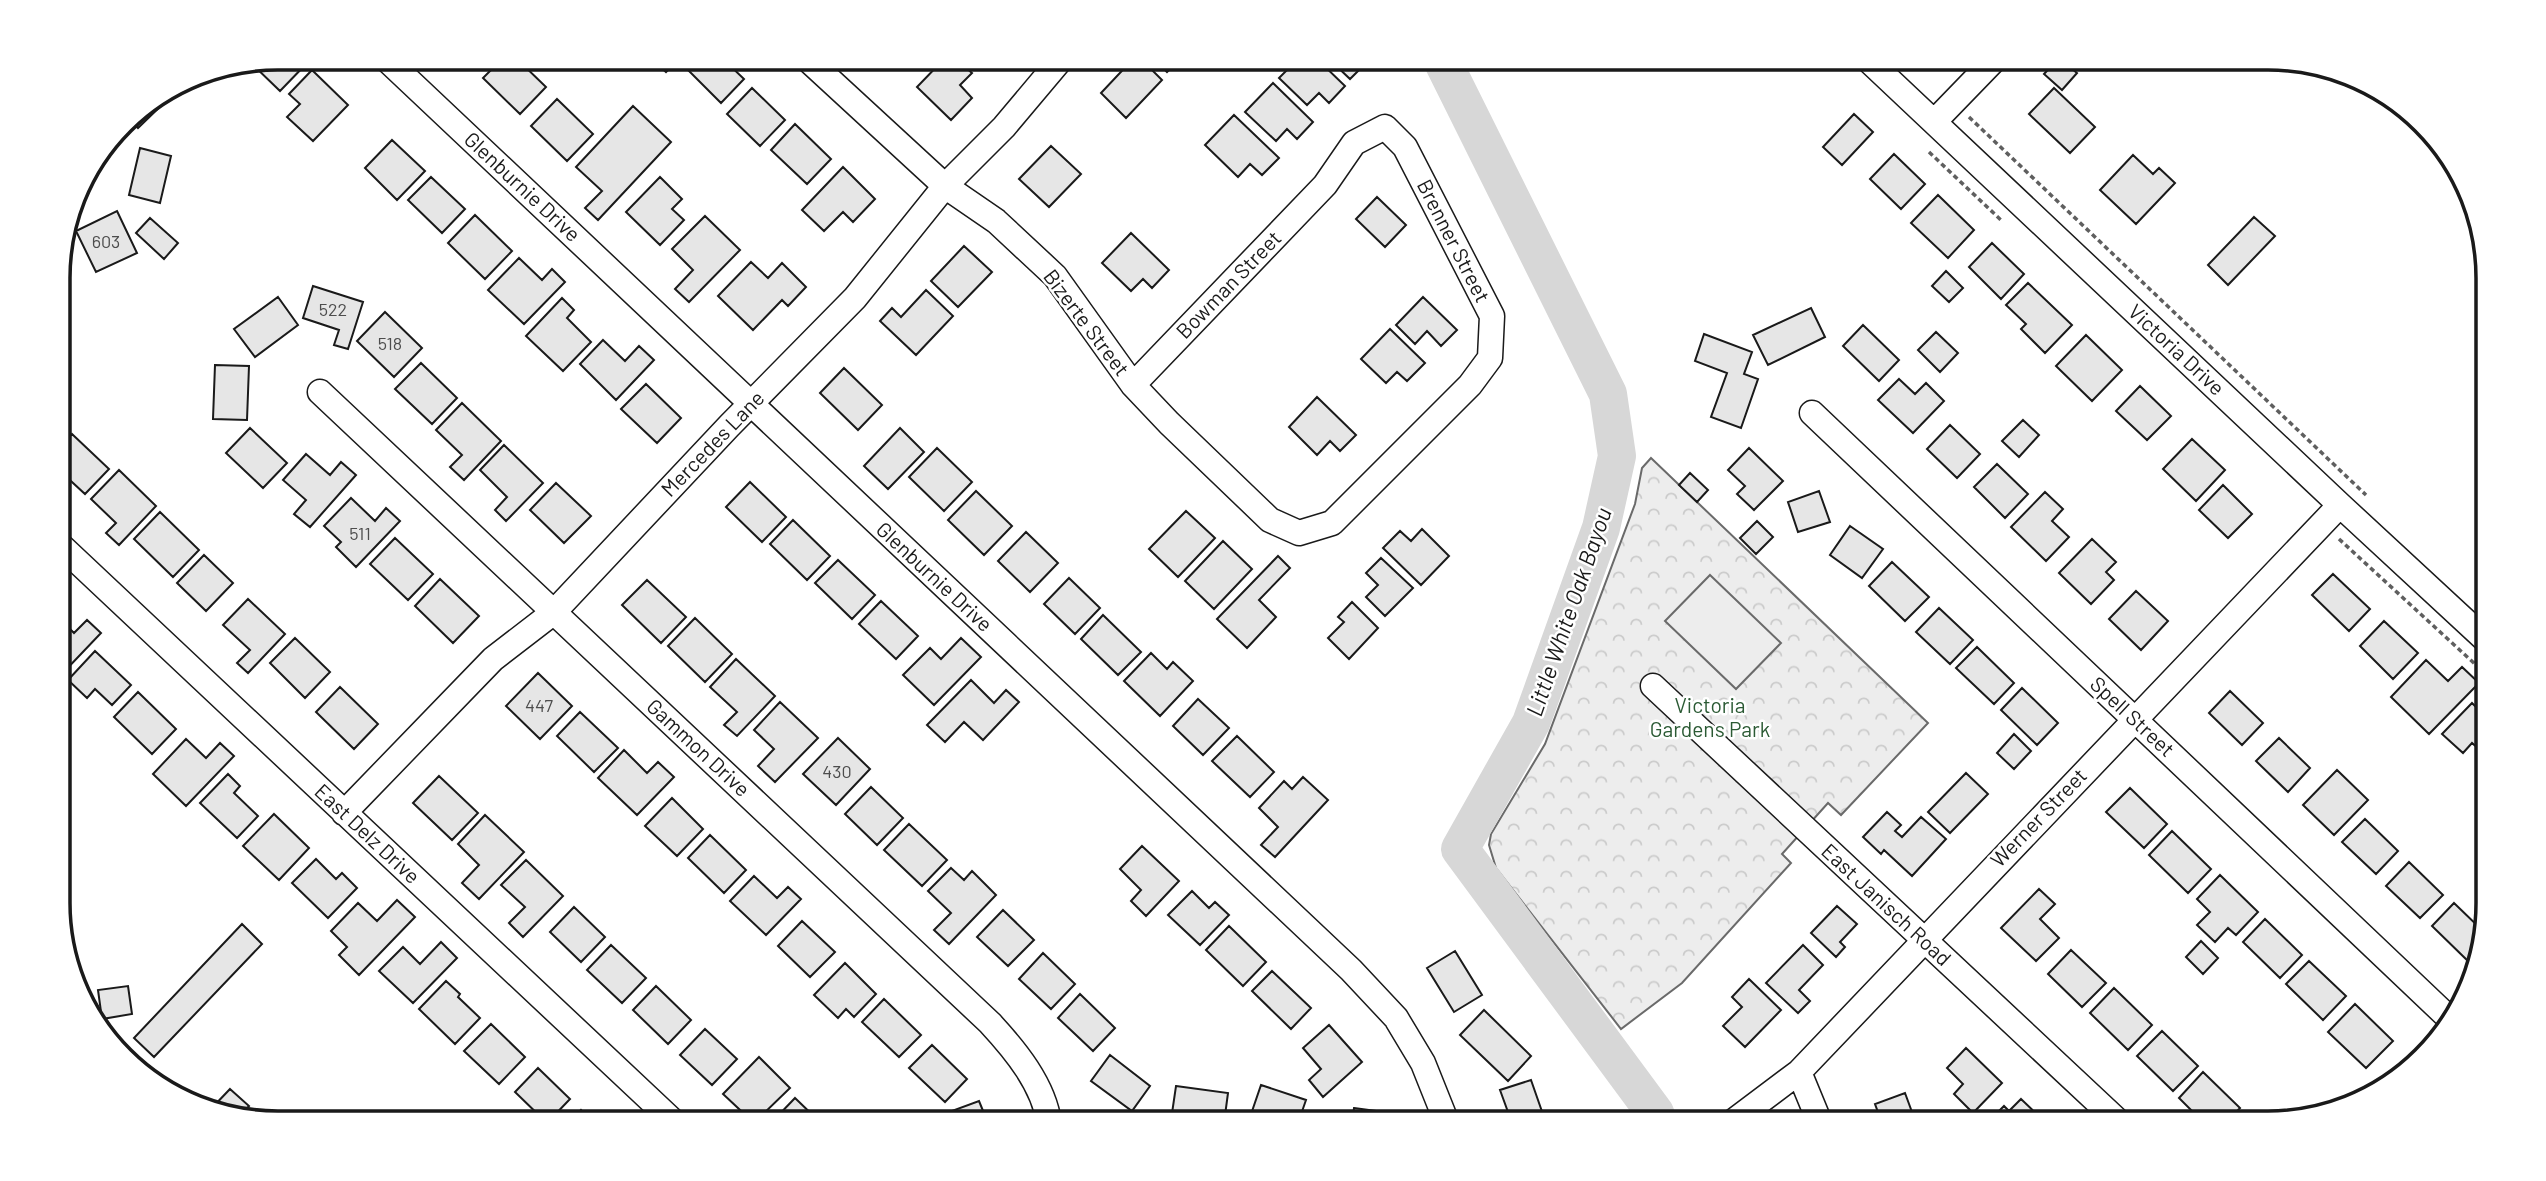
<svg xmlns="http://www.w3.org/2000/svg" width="2546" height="1181" font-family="Barlow,sans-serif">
<defs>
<pattern id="park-crowns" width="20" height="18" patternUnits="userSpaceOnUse" patternTransform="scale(1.75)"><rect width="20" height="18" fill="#ededed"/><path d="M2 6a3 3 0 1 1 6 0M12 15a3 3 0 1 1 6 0" fill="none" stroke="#cbcbcb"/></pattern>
</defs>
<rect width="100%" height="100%" fill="#fff"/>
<path fill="url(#park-crowns)" stroke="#6a6a6a" stroke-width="2" d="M1651,458L1928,723L1841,815L1828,803L1782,854L1791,863L1682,983L1621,1029L1496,868L1489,845L1491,834L1545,744L1635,504L1642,468Z"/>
<path fill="#ededed" stroke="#6a6a6a" stroke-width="2" d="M1710,575L1781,643L1736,689L1665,621Z"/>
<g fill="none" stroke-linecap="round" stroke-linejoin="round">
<path stroke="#d7d7d7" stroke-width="38" d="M1441,58L1608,394L1617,456L1601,528L1531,723L1460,849L1655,1113L1659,1123"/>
</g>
<path fill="#e6e6e6" stroke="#1a1a1a" stroke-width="2" d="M278,58H303L308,62L280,91L251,63Z
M503,58H516L546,87L520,114L483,78Z
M651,58H680L666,72Z
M694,58H722L744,79L721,103L685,67Z
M945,58H955L972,73L960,85L972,98L951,120L917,87Z
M1134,58H1140L1162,80L1126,118L1101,93Z
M1153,58H1181L1167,72Z
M1299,58H1316L1345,86L1329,103L1319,93L1307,105L1279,78Z
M1328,58H1360L1366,63L1350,79Z
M2059,58L2077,73L2062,90L2044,74Z
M312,70L348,105L313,141L287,117L300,104L289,94Z
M1273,83L1313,122L1297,139L1287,129L1276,141L1245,112Z
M752,88L785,120L760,146L727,114Z
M2054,88L2095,127L2070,153L2029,114Z
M163,94L168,99L138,128L128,118L133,113Z
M557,99L593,134L567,161L531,126Z
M633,106L671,142L598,220L585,208L602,191L576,167Z
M1854,114L1873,132L1842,165L1823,147Z
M1234,115L1279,158L1262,175L1250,164L1238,177L1205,145Z
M795,124L831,159L807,184L771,150Z
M392,140L425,171L397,200L365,168Z
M1051,146L1081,174L1049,207L1019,179Z
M140,148L171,156L160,203L129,195Z
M1894,154L1925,184L1901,209L1870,179Z
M2133,155L2153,174L2159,168L2175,183L2136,224L2100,190Z
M843,167L875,199L853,222L843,212L824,231L802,210Z
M431,177L465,209L442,233L408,200Z
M660,177L682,199L672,209L684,220L660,245L626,212Z
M1938,195L1974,230L1948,258L1911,223Z
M1377,197L1406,225L1385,247L1356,219Z
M117,211L137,253L96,272L76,231Z
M475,215L512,251L485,279L448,243Z
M705,216L740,250L689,302L675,289L693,270L672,249Z
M2254,217L2275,236L2228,285L2208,265Z
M150,218L178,243L164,259L136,233Z
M1131,233L1169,270L1152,288L1143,279L1131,291L1102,263Z
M1992,243L2024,274L2001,299L1969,267Z
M964,246L992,272L958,307L931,281Z
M519,258L542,280L552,269L565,282L524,324L488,290Z
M751,262L768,278L782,263L806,287L788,306L782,300L753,330L718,296Z
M1946,271L1963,288L1949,302L1932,286Z
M2028,283L2072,325L2045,353L2021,329L2026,324L2006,305Z
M313,286L363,302L348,349L334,345L339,330L303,318Z
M926,290L953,316L916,355L880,321L892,308L901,317Z
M278,297L298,325L255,357L234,329Z
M1423,297L1457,330L1441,346L1427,331L1415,344L1396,325Z
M562,298L574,310L567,318L591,342L563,371L526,336Z
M1811,308L1825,337L1768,365L1753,335Z
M385,312L422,348L394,377L357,341Z
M1863,325L1899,360L1879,381L1843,346Z
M1390,329L1425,363L1407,381L1397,372L1386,383L1361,359Z
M1936,332L1958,353L1940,372L1918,350Z
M1704,334L1752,352L1744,374L1758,379L1741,428L1711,417L1727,373L1695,361Z
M2086,335L2122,370L2092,401L2056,366Z
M603,340L625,361L639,346L654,360L616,400L580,364Z
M421,363L457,398L432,424L395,389Z
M215,365L249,366L247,420L213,419Z
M844,368L882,405L858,430L820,393Z
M1899,379L1915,394L1926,383L1944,401L1913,433L1878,400Z
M646,384L681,418L657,443L621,409Z
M2140,386L2171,416L2147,440L2116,411Z
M1317,397L1356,435L1340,451L1330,441L1317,455L1289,427Z
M462,403L501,441L464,480L450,467L462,455L436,430Z
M2023,420L2039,435L2019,457L2002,441Z
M1950,425L1980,454L1957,478L1927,449Z
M250,428L287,463L263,488L226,453Z
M900,428L924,452L888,489L864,466Z
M72,434L109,469L85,494L59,470V448Z
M2192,439L2225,470L2196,501L2163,469Z
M504,445L543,483L506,521L495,510L507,497L480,470Z
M937,448L972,482L944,511L909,477Z
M1749,448L1783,481L1754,510L1737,494L1745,486L1728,470Z
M306,454L330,475L341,462L356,475L310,527L294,514L306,500L283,480Z
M1997,464L2028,494L2005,518L1974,487Z
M119,470L156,506L119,545L106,533L116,523L91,499Z
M1690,473L1708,490L1697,502L1679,485Z
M750,482L786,517L762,542L726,507Z
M556,483L591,516L564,543L530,510Z
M2223,485L2252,514L2228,538L2199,510Z
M976,491L1012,526L984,555L948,520Z
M1819,491L1830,522L1798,532L1788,502Z
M2045,492L2063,509L2052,521L2069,537L2046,561L2011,527Z
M351,498L375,521L386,508L400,521L356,567L336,547L341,542L324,526Z
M1186,511L1215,538L1178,577L1149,549Z
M160,512L199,550L173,577L134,539Z
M793,520L830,556L807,580L770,544Z
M1757,521L1773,537L1756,554L1740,538Z
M1850,526L1883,549L1862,578L1830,555Z
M1422,529L1449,556L1421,585L1383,548L1400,531L1411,541Z
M1026,532L1058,563L1030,592L998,561Z
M395,538L433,574L408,600L370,564Z
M2092,539L2116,562L2106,572L2114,580L2091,604L2059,573Z
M1223,541L1252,569L1214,609L1185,581Z
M204,555L233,583L206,611L177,583Z
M1278,556L1290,568L1259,600L1276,617L1247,648L1217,619Z
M1381,558L1413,588L1385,616L1366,597L1378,585L1366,573Z
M838,560L875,595L852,619L815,583Z
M1892,562L1929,597L1905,621L1869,586Z
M2333,574L2370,609L2349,631L2312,595Z
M1069,578L1100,608L1075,634L1044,604Z
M440,579L479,616L453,643L415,606Z
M647,580L686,617L661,643L622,605Z
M2136,591L2168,621L2141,650L2109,619Z
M248,599L285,634L248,673L237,663L250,650L223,625Z
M881,601L918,636L896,659L859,624Z
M1352,602L1378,628L1349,659L1328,638L1344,622L1338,617Z
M1939,608L1973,640L1950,664L1916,632Z
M1103,615L1141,652L1118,675L1081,639Z
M59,618L74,633L87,620L101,633L60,676Z
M695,618L732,654L705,682L668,646Z
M2384,621L2418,653L2393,679L2360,646Z
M295,638L330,672L305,698L270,663Z
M961,638L981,657L934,705L903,675L930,648L941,659Z
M1977,647L2014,683L1994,704L1956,668Z
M95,651L131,685L112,705L95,689L87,698L68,680Z
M1151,653L1167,669L1173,662L1193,681L1160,716L1124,681Z
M736,659L775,696L737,736L724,725L737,712L710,687Z
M2426,660L2448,681L2462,667L2479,683L2429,734L2391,697Z
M538,673L572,706L540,739L506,706Z
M971,680L994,703L1006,690L1019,702L983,740L964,722L945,742L927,725Z
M340,687L378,724L354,749L316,712Z
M2022,688L2058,723L2037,745L2001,710Z
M2230,691L2263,723L2242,745L2209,713Z
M138,692L176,729L152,754L114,717Z
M1198,699L1229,728L1203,755L1173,726Z
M780,702L818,738L775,782L758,766L774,749L754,730Z
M2472,703L2488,719V757L2472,743L2463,753L2442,734Z
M580,712L618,748L594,772L557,736Z
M2014,734L2031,751L2014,769L1997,753Z
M1237,736L1274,772L1250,797L1212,761Z
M838,738L870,769L836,805L803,774Z
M2279,738L2310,768L2288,792L2256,761Z
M186,739L206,758L220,743L234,756L186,806L153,774Z
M624,750L647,773L658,762L674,777L637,815L598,778Z
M2337,770L2368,800L2334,835L2303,805Z
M1966,773L1988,794L1950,833L1928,812Z
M228,774L240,786L234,793L258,816L237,838L200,803Z
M439,776L478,813L452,840L413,803Z
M1303,777L1328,800L1275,857L1261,845L1278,827L1259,808L1284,781L1292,789Z
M871,787L903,818L877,845L845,814Z
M2130,788L2167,824L2144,848L2106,812Z
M672,798L703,829L677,856L645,826Z
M1887,812L1901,825L1895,831L1902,837L1921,817L1946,839L1912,876L1884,850L1881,854L1863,837Z
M274,814L309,848L279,880L243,846Z
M485,815L524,852L479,899L462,883L479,865L458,844Z
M2365,819L2398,851L2376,874L2342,842Z
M909,824L947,860L922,886L884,850Z
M2172,831L2211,869L2188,893L2149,855Z
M710,835L746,870L724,893L688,858Z
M1142,846L1179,881L1146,916L1131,901L1141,890L1120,869Z
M316,859L336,879L342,873L357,888L328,918L292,883Z
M526,860L563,896L523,937L509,923L525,907L501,885Z
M2409,862L2443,895L2420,918L2386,886Z
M951,868L964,880L972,871L996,895L949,944L934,930L951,913L928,891Z
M2220,875L2258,912L2236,935L2228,928L2215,942L2197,925L2210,912L2197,899Z
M754,876L777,898L788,887L801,899L766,935L730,901Z
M2039,889L2055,904L2040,919L2059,938L2036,961L2001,928Z
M1192,891L1209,908L1215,902L1229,915L1200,945L1168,915Z
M397,900L415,917L359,975L339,955L347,947L331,931L358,903L377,921Z
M2454,903L2483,931L2478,953L2469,962L2432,926Z
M1837,906L1857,924L1840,942L1845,947L1836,957L1811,933Z
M574,907L605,937L581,962L550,932Z
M1003,910L1034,940L1008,966L977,937Z
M2265,919L2302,955L2280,978L2243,942Z
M802,921L835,952L810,977L778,946Z
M242,924L262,944L154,1057L134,1038Z
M1229,926L1266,962L1243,986L1206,950Z
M2201,941L2218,958L2203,974L2186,957Z
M441,942L457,958L413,1003L379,971L403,947L420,964Z
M611,945L646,978L622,1003L587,970Z
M1803,945L1823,965L1799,990L1810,1001L1798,1013L1766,983Z
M2071,950L2106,983L2082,1007L2048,974Z
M1455,951L1482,995L1454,1012L1427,968Z
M1043,953L1075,984L1051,1009L1019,979Z
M2309,961L2346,996L2323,1020L2286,984Z
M845,963L876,994L854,1017L846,1009L838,1018L814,995Z
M1272,971L1311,1008L1291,1029L1252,991Z
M1749,979L1781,1010L1745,1047L1723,1026L1742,1007L1732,997Z
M446,981L460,994L458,997L480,1018L455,1044L419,1009Z
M128,986L132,1014L102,1019L98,990Z
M656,986L691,1020L668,1044L633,1010Z
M2114,988L2152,1025L2128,1050L2090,1013Z
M1080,994L1115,1028L1093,1051L1058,1018Z
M884,999L921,1035L899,1057L862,1022Z
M2355,1004L2393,1041L2366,1068L2328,1032Z
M1484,1010L1531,1056L1508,1081L1460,1035Z
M491,1024L525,1057L499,1084L464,1051Z
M1329,1025L1362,1062L1323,1097L1309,1080L1321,1069L1303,1048Z
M705,1029L737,1059L712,1085L680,1055Z
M2162,1031L2198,1066L2173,1091L2137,1056Z
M932,1045L967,1079L945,1102L909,1068Z
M1966,1048L2002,1083L1973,1113L1954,1094L1963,1084L1947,1068Z
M1110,1055L1150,1086L1132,1111L1091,1081Z
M759,1057L790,1088L754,1123L723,1094Z
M538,1068L570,1099L547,1123L515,1092Z
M2203,1072L2240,1108L2226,1123H2204L2179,1098Z
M1531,1080L1546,1123H1512L1500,1090Z
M1261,1085L1306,1100L1298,1123H1248Z
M1176,1086L1228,1093L1224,1123L1171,1120Z
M230,1089L249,1106L240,1116L210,1110Z
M1905,1093L1916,1123H1882L1875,1104Z
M795,1098L821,1123H771Z
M2021,1099L2046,1123H2003L1995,1115L2004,1106L2009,1111Z
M979,1101L988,1123H954L949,1112Z
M1354,1108L1392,1113L1391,1123H1352Z
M581,1110L595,1123H568Z"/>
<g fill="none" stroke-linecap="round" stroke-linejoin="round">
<defs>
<path id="minor" d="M385,58L1351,970L1396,1018L1423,1063L1447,1123
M806,58L945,186L996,221L1055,276L1133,385L1169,423L1270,520L1299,533L1332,523L1470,385L1490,358L1492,316L1405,147L1385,127L1354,143L1325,185L1133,385
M1866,58L2340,505L2488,642
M1934,122L1996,58
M320,392L990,1023C1015,1050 1044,1085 1049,1123
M1812,413L2452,1021
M59,544L675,1123
M1653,686L2120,1123
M344,813L493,659L554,612L729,426L855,298L945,186L1004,127L1062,58
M1799,1072L1820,1123
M1731,1123L1799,1072L2340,505"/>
</defs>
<use href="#minor" stroke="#1a1a1a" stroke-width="27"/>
<path stroke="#5f5f5f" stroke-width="3.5" stroke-dasharray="5 3.5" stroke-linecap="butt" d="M1969,117L2366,495
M1929,152L2002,221
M2339,539L2488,676"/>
<use href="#minor" stroke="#fff" stroke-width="24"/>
</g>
<g text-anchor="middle" stroke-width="5" stroke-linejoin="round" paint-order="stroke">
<g font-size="18" fill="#4d4d4d">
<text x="106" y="248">603</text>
<text x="333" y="316">522</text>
<text x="390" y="350">518</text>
<text x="360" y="540">511</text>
<text x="539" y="712">447</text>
<text x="837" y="778">430</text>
</g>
<g font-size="21" fill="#1a1a1a" stroke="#fff">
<text transform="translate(522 187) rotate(43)" y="7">Glenburnie Drive</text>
<text transform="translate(1453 241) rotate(63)" y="7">Brenner Street</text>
<text transform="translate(1229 285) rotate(-46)" y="7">Bowman Street</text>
<text transform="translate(1086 323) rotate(53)" y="7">Bizerte Street</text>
<text transform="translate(2176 350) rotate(43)" y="7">Victoria Drive</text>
<text transform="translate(713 444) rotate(-46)" y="7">Mercedes Lane</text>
<text transform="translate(934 577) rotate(43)" y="7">Glenburnie Drive</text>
<text transform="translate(2132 717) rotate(43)" y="7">Spell Street</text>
<text transform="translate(698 748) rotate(43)" y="7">Gammon Drive</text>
<text transform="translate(2039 818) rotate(-46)" y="7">Werner Street</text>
<text transform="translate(367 834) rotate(43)" y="7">East Delz Drive</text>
<text transform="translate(1886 905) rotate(43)" y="7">East Janisch Road</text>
</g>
<g font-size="21" fill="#2b5a34" stroke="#fff">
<text x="1710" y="713">Victoria<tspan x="1710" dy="24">Gardens Park</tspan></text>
</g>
<g font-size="23" font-style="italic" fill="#1a1a1a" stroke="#fff">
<text transform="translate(1569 612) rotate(-71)" y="8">Little White Oak Bayou</text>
</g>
</g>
<path d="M0 0H2546V1181H0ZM278 70H2268A208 208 0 0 1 2476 278V903A208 208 0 0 1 2268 1111H278A208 208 0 0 1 70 903V278A208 208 0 0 1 278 70Z" fill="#fff" fill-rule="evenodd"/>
<path fill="none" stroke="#1a1a1a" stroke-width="3.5" d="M278 70H2268A208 208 0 0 1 2476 278V903A208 208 0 0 1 2268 1111H278A208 208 0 0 1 70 903V278A208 208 0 0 1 278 70Z"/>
</svg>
